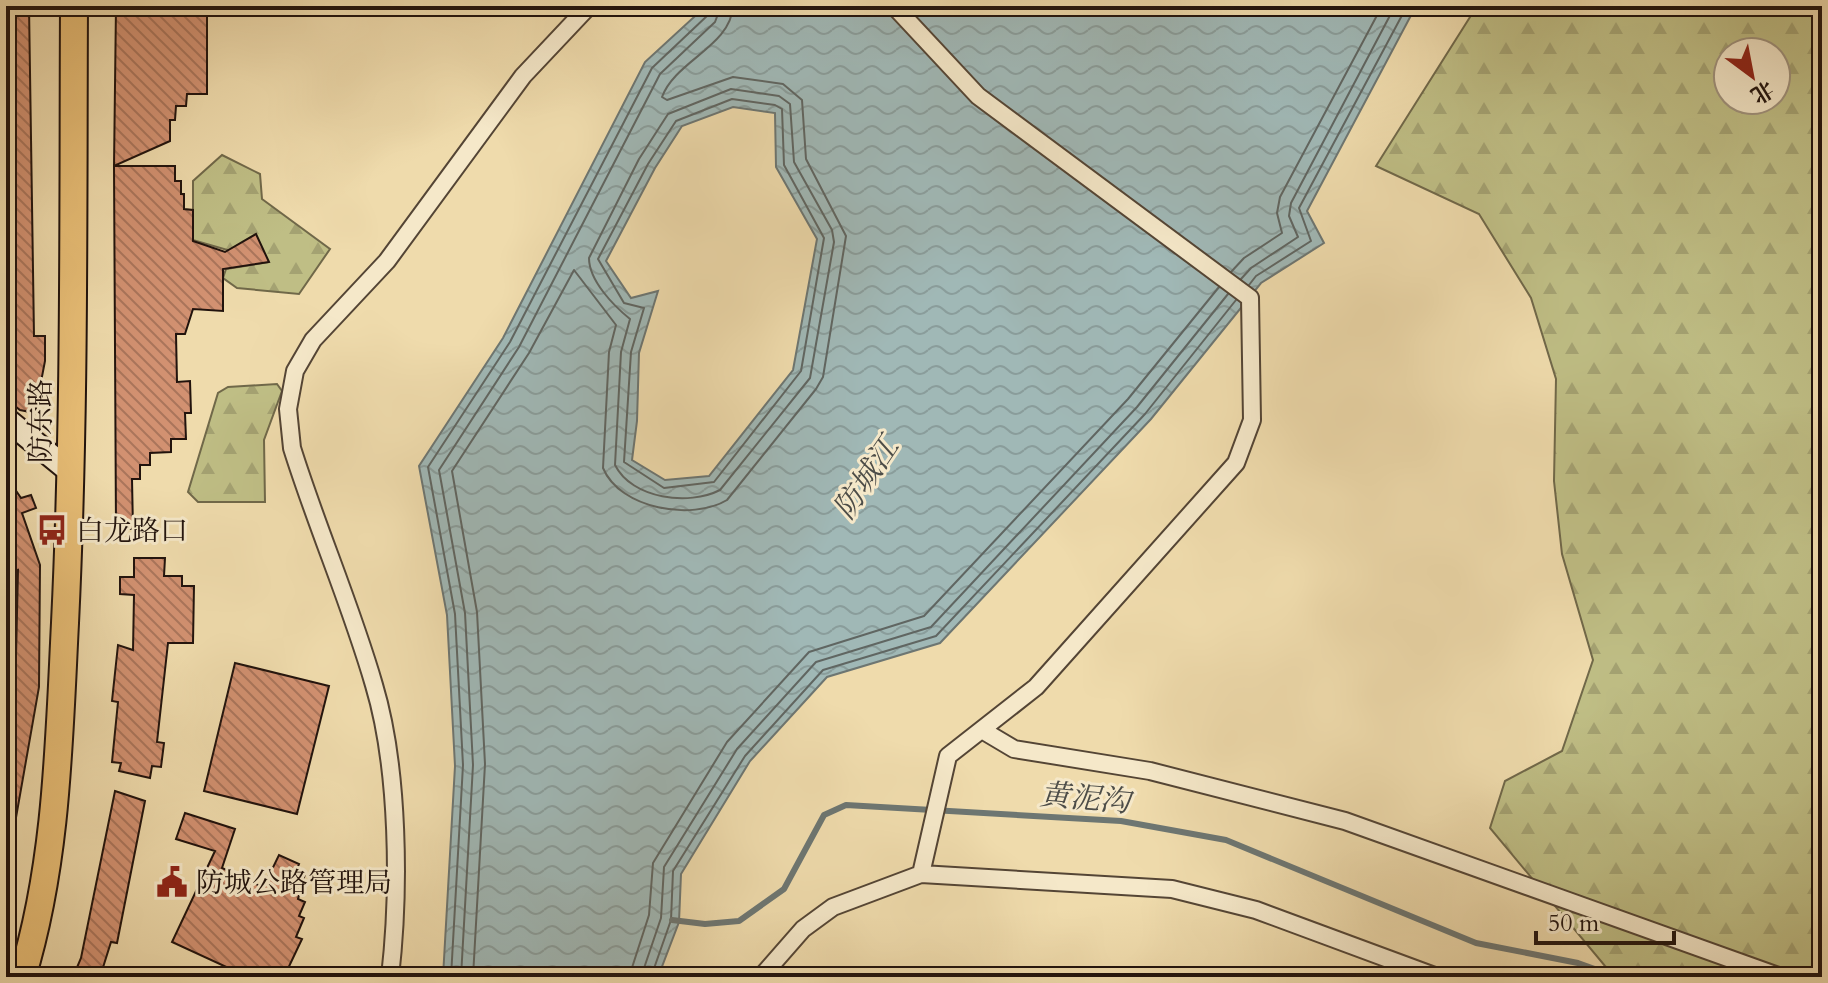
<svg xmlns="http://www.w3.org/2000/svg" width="1828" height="983" font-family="Cardo,'Noto Serif SC',serif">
<defs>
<pattern id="forest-firs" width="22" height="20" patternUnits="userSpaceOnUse" patternTransform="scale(2)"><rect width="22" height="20" fill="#bfbe85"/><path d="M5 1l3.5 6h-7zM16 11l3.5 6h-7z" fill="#a4a272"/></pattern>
<pattern id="water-waves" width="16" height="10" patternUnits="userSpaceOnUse" patternTransform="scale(2)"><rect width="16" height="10" fill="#a0b8b6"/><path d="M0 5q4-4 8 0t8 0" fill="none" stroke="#8a9d9b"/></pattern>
<pattern id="building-back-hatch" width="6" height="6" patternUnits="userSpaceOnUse" patternTransform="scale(2)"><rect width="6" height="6" fill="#d29171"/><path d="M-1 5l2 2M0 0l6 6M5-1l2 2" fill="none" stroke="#aa755b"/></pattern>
</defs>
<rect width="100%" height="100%" fill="#efdbac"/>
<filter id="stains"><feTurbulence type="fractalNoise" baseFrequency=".0025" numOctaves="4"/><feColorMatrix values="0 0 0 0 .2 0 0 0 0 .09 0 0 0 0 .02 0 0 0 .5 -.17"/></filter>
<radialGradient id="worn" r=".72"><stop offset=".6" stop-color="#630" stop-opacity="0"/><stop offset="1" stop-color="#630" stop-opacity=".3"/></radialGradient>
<path fill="url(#forest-firs)" stroke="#706849" stroke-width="2" fill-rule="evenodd" d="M1477,6H1822V977H1618L1605,966L1490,828L1505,781L1562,751L1593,660L1562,554L1554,481L1556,379L1531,298L1479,214L1376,166ZM1728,52H1776V100H1728Z
M222,155L260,174L262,199L330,249L299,294L237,288L223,278L226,269L269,262L172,234L176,218L193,217V181Z
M277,384L282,391L264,440L265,502H198L188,492L218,393L228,387Z"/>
<path fill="url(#water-waves)" stroke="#6d7672" stroke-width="2" fill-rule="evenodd" d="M706,6H1416L1307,211L1324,243L1261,283L1151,419L940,643L827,677L750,761L681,874L679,922L658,977H443L455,766L447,615L419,466L503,338L645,62ZM733,107L775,113L776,167L817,239L793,370L709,476L665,480L632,460L637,421L639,353L658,291L631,298L606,261L655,168L682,126Z"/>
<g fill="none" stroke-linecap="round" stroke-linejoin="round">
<path stroke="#606662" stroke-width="2" d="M731,89L779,96L790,104L794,162L832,230L834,242L810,378L720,490C689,506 632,499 615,465L621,352L630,319C614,306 589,281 589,258L639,159L668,114Z
M732,99L775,105L782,109L784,165L824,238L801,371L714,482L664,488L624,462L631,352L644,308L624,303L598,259L648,164L676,121Z
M1231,272L1244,258L1282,233L1277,213L1280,197L1382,6
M1241,279L1251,268L1298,237L1289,216L1291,203L1395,6
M1249,285L1256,276L1311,241L1299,208L1407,6
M451,977L463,765L455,614L428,467L510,342L652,68L708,15L711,6
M461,977L473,765L465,613L439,470L519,347L660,74L715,22L721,6
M473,977L485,764L477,612L452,471L529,353L574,270L616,325L609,352L603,468C620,509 692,521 727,500L816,389L823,377L846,236L806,159L802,100L783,84L733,77L667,100L662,97C675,61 731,46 733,6
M629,977L649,915L653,863L727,742L809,652L924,616L1128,399L1219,287
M641,977L661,918L664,867L737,749L816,662L931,627L1137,407L1228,294
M651,977L671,920L673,871L745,756L823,670L936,636L1145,414L1236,300"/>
<path stroke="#6d7672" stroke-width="6" d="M672,920L705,924L739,921L784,889L824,815L846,805L1121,821L1226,840L1476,943L1578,963L1617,977"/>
</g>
<path fill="url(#building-back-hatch)" stroke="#21130d" stroke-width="2" d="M6,6H29L34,336H45V361L35,413L20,410L6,399Z
M116,6H207V94H187L186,106H176L175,120H170V141L114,166Z
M114,166H175V181H181V194H184V209L193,210V241L225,252L256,234L269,262L223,269V311L193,309L185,334H176L177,382L190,381L191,413H185L186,439H171V452L150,453V465H140V479H132L133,529H116Z
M6,476L21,498L31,495L36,508L22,513L40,565L39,687L14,829L6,828V655L16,656L18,570L6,574Z
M134,558H165L164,576H182V586H194L193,643H168L157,742L164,743L161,767L152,766L150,778L119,771L121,763L112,762L118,702L112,701L118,645L133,650L134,595L120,594V577H134Z
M235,663L329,686L297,814L204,791Z
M115,791L145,801L117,943L111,942L100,977H73L81,958Z
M185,813L235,829L222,868L260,886H264L279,855L299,864L296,871L305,874L298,899L305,902L299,916L304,918L296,937L302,939L284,977H248L172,942L215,851L176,839Z"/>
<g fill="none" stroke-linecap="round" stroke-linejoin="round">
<defs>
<path id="street" d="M894,6L978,96L1250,298L1252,420L1236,463L1036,687L948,756L921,874
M982,730L1014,749L1150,771L1345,821L1781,977
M390,977C400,891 399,768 374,685C351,605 317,528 292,448L288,409L295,371L313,340L387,261L523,76L589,6
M761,977L803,929L833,907L921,874L1172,889L1256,910L1437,977"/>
<path id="secondary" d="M6,419L72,473"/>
<path id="primary" d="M22,977C57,863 59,742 65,623C75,418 73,212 74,6"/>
</defs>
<use href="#street" stroke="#544535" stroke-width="20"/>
<use href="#secondary" stroke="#21130d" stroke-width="26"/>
<use href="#primary" stroke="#21130d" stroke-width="30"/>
<use href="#street" stroke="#f5e8c9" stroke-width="16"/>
<use href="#secondary" stroke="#f5e8c9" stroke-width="22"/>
<use href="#primary" stroke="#e8be76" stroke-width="26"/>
</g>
<defs>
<symbol id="bus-bare" viewBox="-9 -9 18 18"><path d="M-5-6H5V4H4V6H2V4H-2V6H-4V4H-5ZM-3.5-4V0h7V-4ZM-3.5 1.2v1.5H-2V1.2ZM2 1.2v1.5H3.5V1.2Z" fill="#8f2418" stroke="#f5e8c9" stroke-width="2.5" paint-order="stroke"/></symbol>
<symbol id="civic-bare" viewBox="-9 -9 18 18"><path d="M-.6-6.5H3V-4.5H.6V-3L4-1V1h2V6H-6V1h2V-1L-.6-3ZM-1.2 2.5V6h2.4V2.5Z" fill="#8f2418" stroke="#f5e8c9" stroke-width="2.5" paint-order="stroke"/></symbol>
</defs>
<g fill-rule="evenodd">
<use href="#bus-bare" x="30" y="508" width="44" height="44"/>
<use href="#civic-bare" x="150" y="860" width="44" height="44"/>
</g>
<g text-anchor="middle" stroke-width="6" stroke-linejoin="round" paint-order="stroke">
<g font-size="28" fill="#21130d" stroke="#f5e8c9">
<text transform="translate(40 421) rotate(-90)" y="10">防东路</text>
</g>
<g font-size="28" fill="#21130d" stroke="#f5e8c9" text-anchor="start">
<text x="76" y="540">白龙路口</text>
<text x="196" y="892">防城公路管理局</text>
</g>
<g font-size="30" font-style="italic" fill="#4d4d48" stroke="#f5e8c9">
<text transform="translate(866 478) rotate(-56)" y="10">防城江</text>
<text transform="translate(1085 798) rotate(5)" y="10">黄泥沟</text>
</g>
</g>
<rect width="1828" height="983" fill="none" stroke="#efdbac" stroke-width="32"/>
<rect x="8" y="8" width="1812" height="967" fill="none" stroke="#21130d" stroke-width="4"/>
<rect x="16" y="16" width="1796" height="951" fill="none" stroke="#21130d" stroke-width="2"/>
<g transform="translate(1752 76) rotate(148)"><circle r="38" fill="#f5e8c9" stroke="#a0937e" stroke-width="2"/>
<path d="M0-6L14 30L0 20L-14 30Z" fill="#8f2418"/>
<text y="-12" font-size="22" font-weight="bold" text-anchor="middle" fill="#21130d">北</text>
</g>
<path d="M1536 931v12h138v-12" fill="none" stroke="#21130d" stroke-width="4"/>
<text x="1548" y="931" font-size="24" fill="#21130d" stroke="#f5e8c9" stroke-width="6" paint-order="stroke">50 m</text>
<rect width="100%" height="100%" filter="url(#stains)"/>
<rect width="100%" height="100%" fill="url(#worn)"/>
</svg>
